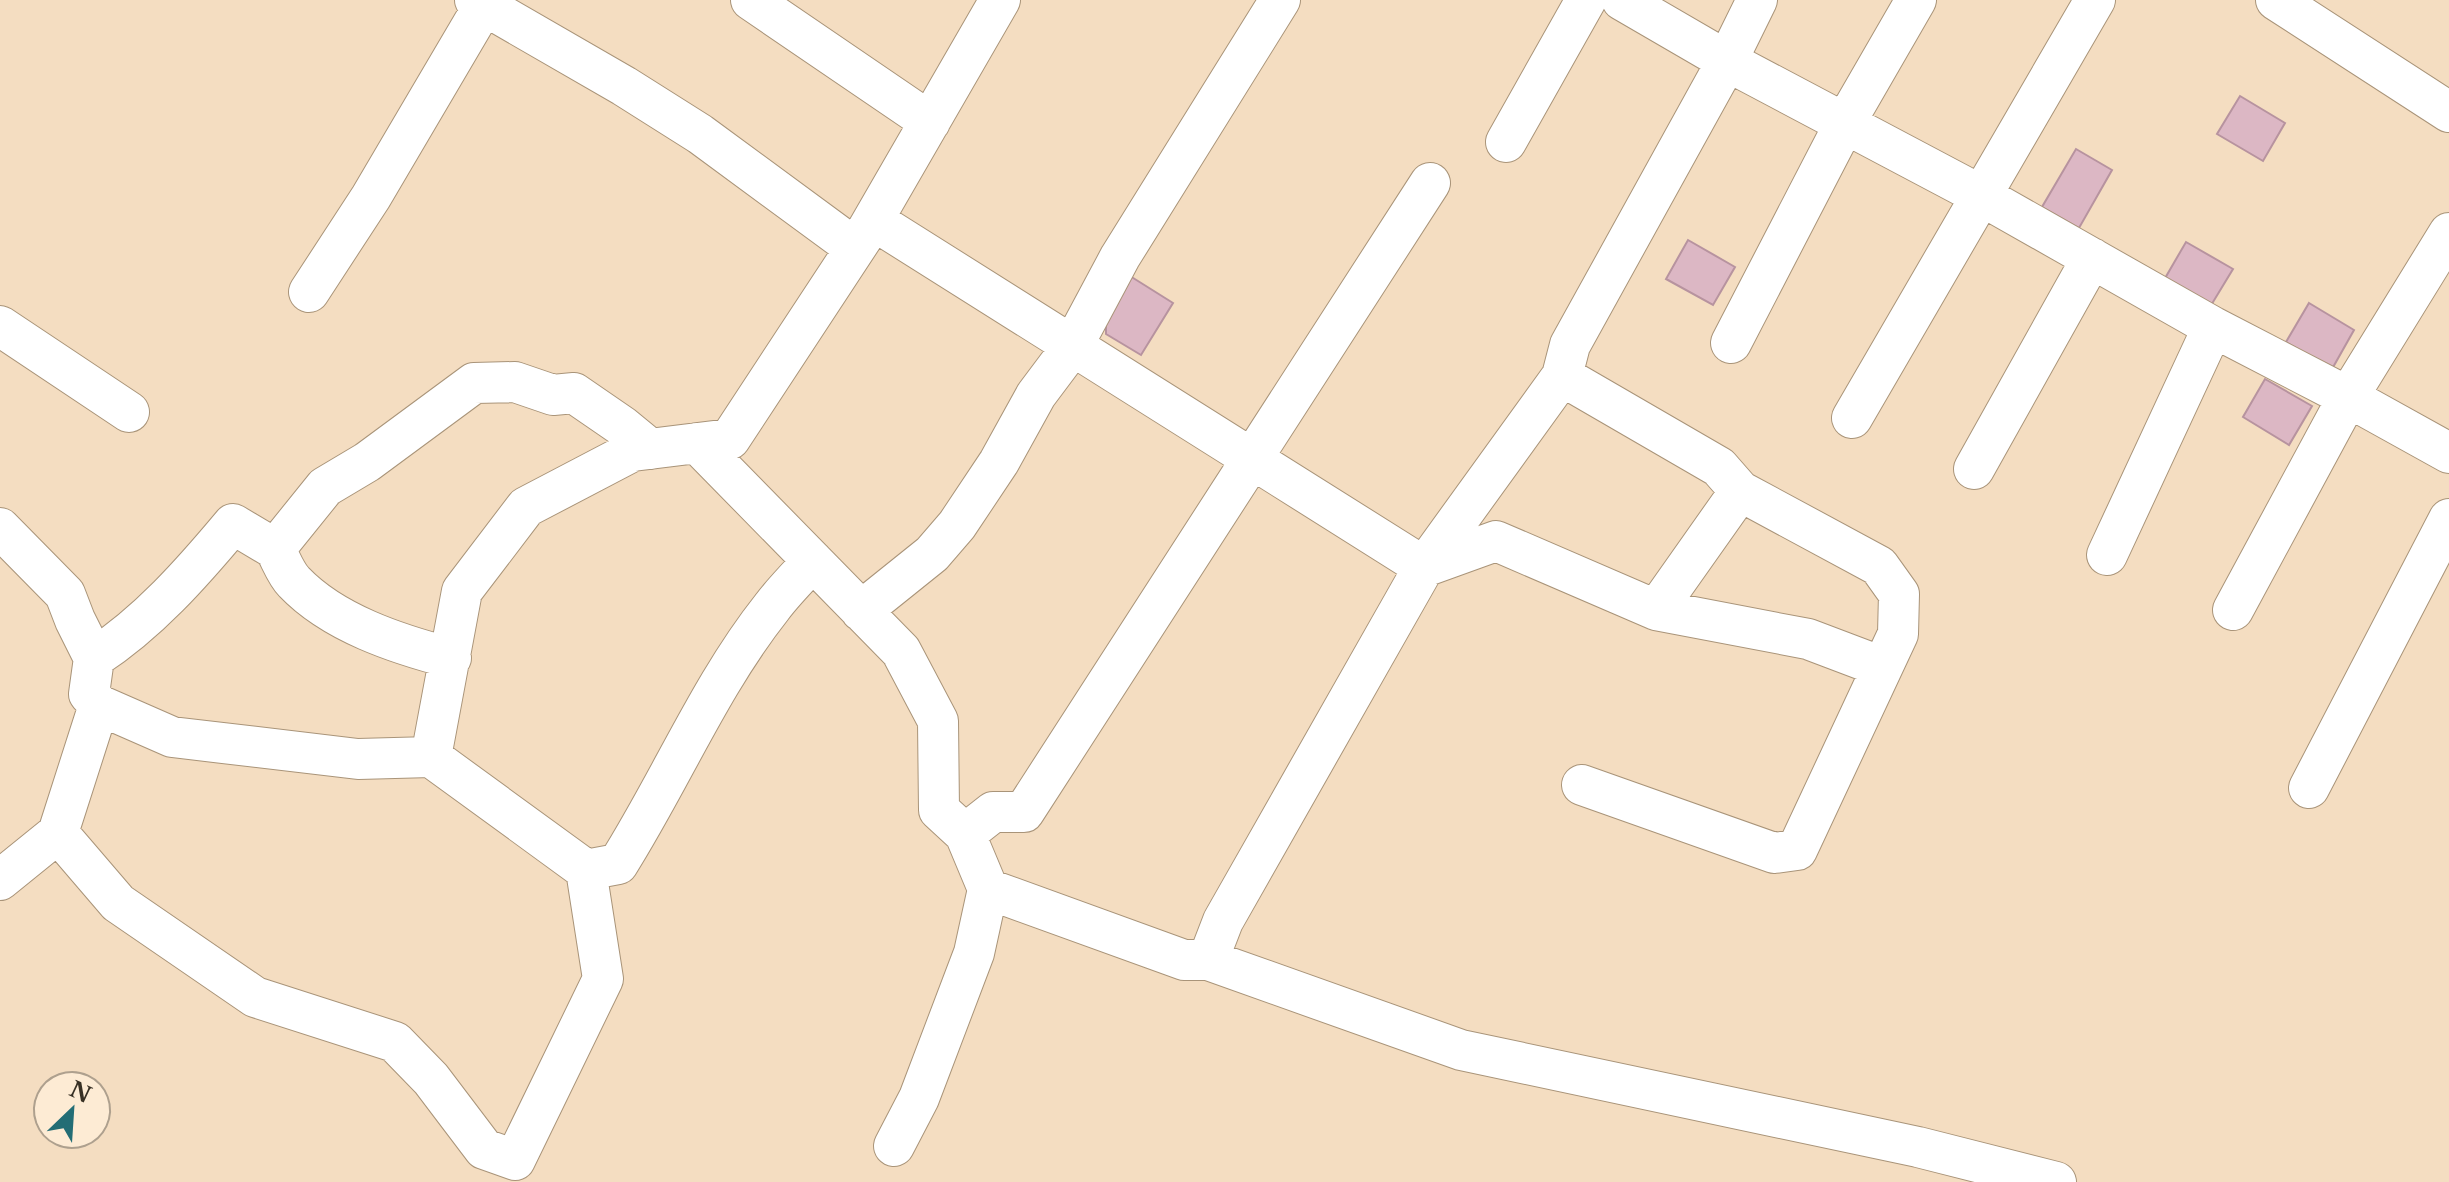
<svg xmlns="http://www.w3.org/2000/svg" width="2449" height="1182" font-family="'Libre Baskerville',serif">
<rect width="100%" height="100%" fill="#f4ddc1"/>
<path fill="#dcb7c4" stroke="#b7939f" stroke-width="2" d="M2240,96L2285,123L2263,161L2217,134Z
M2076,149L2112,170L2079,228L2042,207Z
M1688,240L1735,267L1713,305L1666,279Z
M2186,242L2233,269L2210,307L2164,280Z
M1130,276L1173,303L1141,355L1106,334V316Z
M2309,303L2354,330L2332,369L2286,342Z
M2265,379L2312,406L2289,445L2243,417Z"/>
<g fill="none" stroke-linecap="round" stroke-linejoin="round">
<defs>
<path id="minor" d="M475,0L624,86L700,134L855,248
M751,0L930,122
M1622,0L1727,61L1982,196L2213,327L2348,397L2449,453
M2276,0L2449,112
M1506,142L1586,0
M873,220L1424,567L1496,541L1656,610L1808,639L1882,667
M309,292L371,197L484,5
M0,326L129,412
M1731,343L1845,123L1916,0
M1562,376L1719,467L1740,491L1656,610
M1852,418L2095,0
M697,443L901,651L938,721L939,810L965,834L988,889L974,953L919,1098L894,1146
M1974,469L2092,258
M0,528L65,594L75,620L94,658L89,694L99,705L172,737L358,759L431,757L462,591L526,507L633,451L730,439L866,232L1000,0
M275,549C281,560 286,574 294,582C333,623 397,644 451,658
M2107,555L2213,327
M2233,610L2348,397L2449,233
M861,611L932,554L957,525L999,462L1036,395L1072,347L1120,257L1280,0
M94,658C148,623 192,573 233,524L275,549L325,487L367,462L474,383L515,382L553,395L574,393L622,426L650,449
M99,705L58,833L118,903L255,997L395,1042L431,1079L484,1149L515,1160L603,979L586,870
M431,757L586,870L618,864C671,780 710,685 772,607C784,591 799,576 813,561
M1582,785L1774,853L1797,850L1898,634L1899,594L1879,566L1740,491
M2309,788L2449,519
M965,834L993,812H1024L1430,183
M0,880L58,833
M988,889L1184,960H1208L1461,1050L1918,1147L2056,1182
M1208,960L1223,921L1424,567L1562,376L1570,345L1727,61L1757,0"/>
</defs>
<use href="#minor" stroke="#a99479" stroke-width="42"/>
<use href="#minor" stroke="#fff" stroke-width="40"/>
</g>
<g transform="translate(72 1110) rotate(25)"><circle r="38" fill="#fdebd4" stroke="#aea08e" stroke-width="2"/>
<path d="M0-6L14 30L0 20L-14 30Z" fill="#236d75"/>
<text y="-12" font-size="22" font-weight="bold" text-anchor="middle" fill="#383024">N</text>
</g>
</svg>
